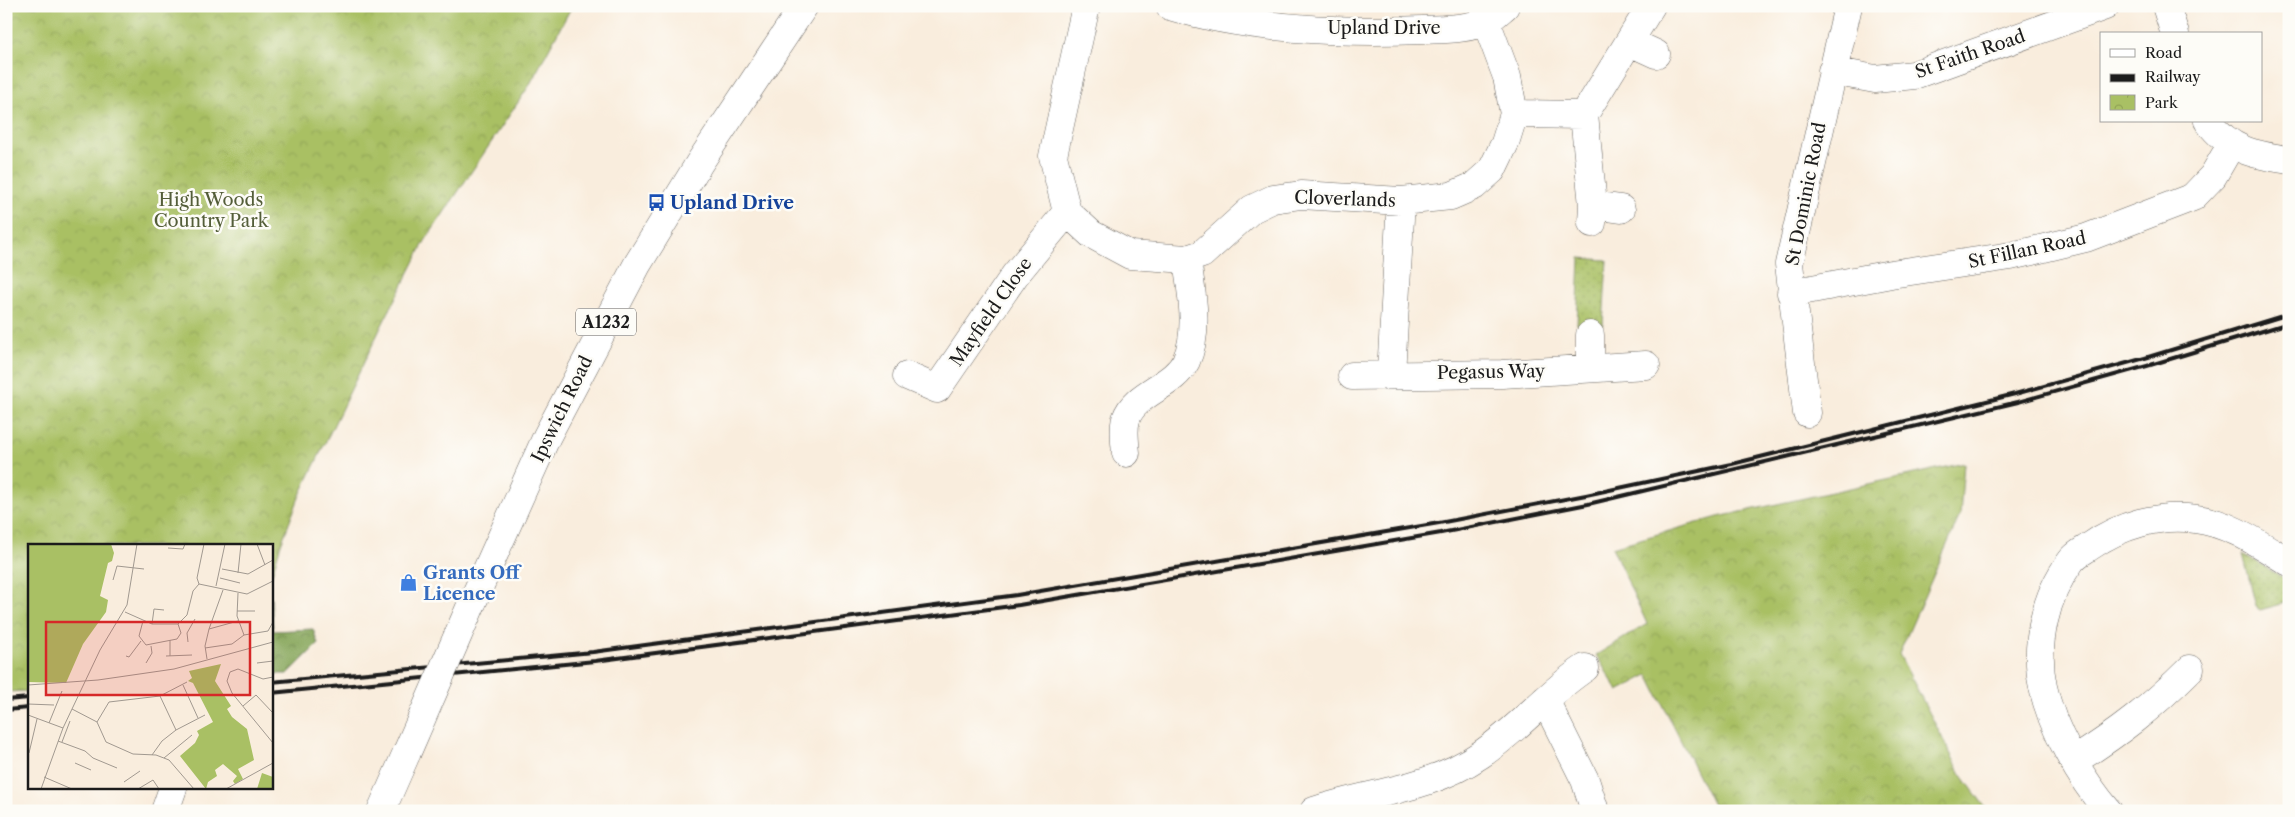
<svg xmlns="http://www.w3.org/2000/svg" width="2295" height="817" font-family="'Libre Caslon Text',serif">
<defs>
<pattern id="grass-dots" width="8" height="8" patternUnits="userSpaceOnUse" patternTransform="scale(1.25)"><rect width="8" height="8" fill="#a9c064"/><path d="M2 2h.1M6 6h.1" fill="none" stroke="#91a456" stroke-width="1.8" stroke-linecap="round"/></pattern>
<pattern id="forest-crowns" width="20" height="18" patternUnits="userSpaceOnUse" patternTransform="scale(1.25)"><rect width="20" height="18" fill="#86a65a"/><path d="M2 6a3 3 0 1 1 6 0M12 15a3 3 0 1 1 6 0" fill="none" stroke="#6d864a"/></pattern>
<pattern id="park-crowns" width="20" height="18" patternUnits="userSpaceOnUse" patternTransform="scale(1.25)"><rect width="20" height="18" fill="#a9c064"/><path d="M2 6a3 3 0 1 1 6 0M12 15a3 3 0 1 1 6 0" fill="none" stroke="#91a456"/></pattern>
</defs>
<rect width="100%" height="100%" fill="#fdfcf7"/>
<filter id="ink" filterUnits="userSpaceOnUse"><feTurbulence type="fractalNoise" baseFrequency=".02" numOctaves="2"/><feDisplacementMap in="SourceGraphic" scale="10" xChannelSelector="R" yChannelSelector="G"/><feConvolveMatrix kernelMatrix="1 2 1 2 8 2 1 2 1" color-interpolation-filters="sRGB"/></filter>
<filter id="wash" filterUnits="userSpaceOnUse"><feTurbulence type="fractalNoise" baseFrequency=".0096" numOctaves="4" result="noise"/><feDisplacementMap in="SourceGraphic" scale="20" xChannelSelector="R" yChannelSelector="G"/><feGaussianBlur stdDeviation="1.12" result="paint"/><feColorMatrix in="noise" values="0 0 0 0 0 0 0 0 0 0 0 0 0 0 0 0 0 1.4 0 .05"/><feComposite in="paint" operator="in"/></filter>
<g filter="url(#wash)">
<rect width="100%" height="100%" fill="#f9eddd"/>
<path fill="url(#grass-dots)" stroke="#626e40" d="M1580,258L1607,260L1603,325L1577,324Z
M2243,554L2289,581V602L2260,610L2256,607Z"/>
<path fill="url(#forest-crowns)" stroke="#51613b" d="M271,597L273,631L313,629L318,644L288,674H271Z"/>
<path fill="url(#park-crowns)" stroke="#626e40" d="M6,6H572L529,86L425,241L383,323L300,495L281,544L271,577V546H29V691L6,692Z
M1964,463L1960,515L1899,654L1961,774L1988,811H1716L1648,675L1618,691L1596,655L1647,624L1612,547L1718,517Z"/>
</g>
<g filter="url(#ink)">
<g fill="none" stroke-linecap="round" stroke-linejoin="round">
<defs>
<path id="minor" d="M1086,6L1053,156L1067,212L1091,234L1130,255L1187,259L1202,254L1252,209L1273,199L1301,195L1401,201L1451,196L1474,186L1492,170L1505,143L1514,114L1507,77L1486,21
M1170,6C1250,30 1340,33 1423,30C1443,29 1469,30 1487,20C1493,17 1499,11 1505,6
M2166,6L2175,34
M1630,42L1656,54
M1832,71L1875,79L1914,75L2105,6
M1514,114L1584,115
M2208,121C2230,151 2255,155 2289,160
M1593,205L1621,209
M1592,223L1593,205L1584,115L1651,6
M1791,293L1891,274L2011,256L2086,238L2193,197L2213,176L2231,145
M1590,335V368
M1391,374L1401,201
M907,376L937,389L1015,275L1067,212
M1352,376L1502,374L1646,365
M1807,413L1789,264L1848,6
M1126,453C1125,443 1123,429 1126,419C1135,392 1173,387 1186,361C1200,331 1191,291 1187,259
M1545,700L1585,780L1595,811
M2074,761C2120,732 2151,708 2190,669
M165,811L173,788
M1314,811C1372,791 1427,791 1480,755C1518,730 1547,693 1585,668
M2108,811C2080,778 2052,729 2043,687C2034,645 2045,595 2071,561C2075,555 2083,551 2089,547C2120,525 2158,514 2196,519C2230,523 2260,545 2289,562"/>
<path id="major" d="M472,603L547,436L637,265L700,162L804,6
M381,811L407,752"/>
</defs>
<use href="#minor" stroke="#696560" stroke-width="29"/>
<use href="#major" stroke="#696560" stroke-width="29"/>
<use href="#minor" stroke="#fff" stroke-width="28"/>
<use href="#major" stroke="#fff" stroke-width="28"/>
<path stroke="#1c1c1c" stroke-width="4" d="M271,682L593,652L1017,595L1439,523L1586,495L1732,464L2015,394L2145,358L2289,314
M271,693L595,661L1019,605L1441,533L1588,504L2018,402L2147,366L2289,323
M6,700L29,698
M6,710L29,708"/>
<defs>
<path id="major-bridge" d="M407,752L472,603"/>
</defs>
<use href="#major-bridge" stroke="#696560" stroke-width="29" stroke-linecap="butt"/>
<use href="#major-bridge" stroke="#fff" stroke-width="28"/>
</g>
</g>
<defs>
<symbol id="bus-bare" viewBox="-9 -9 18 18"><path d="M-5-6H5V4H4V6H2V4H-2V6H-4V4H-5ZM-3.5-4V0h7V-4ZM-3.5 1.2v1.5H-2V1.2ZM2 1.2v1.5H3.5V1.2Z" fill="#1a4fb4" stroke="#fdfcf7" stroke-width="2.5" paint-order="stroke"/></symbol>
<symbol id="shop-bare" viewBox="-9 -9 18 18"><path d="M-5-2.5h2.3a2.7 3.5 0 0 1 5.4 0H5L5.5 6h-11ZM-1.5-2.5h3a1.5 2.3 0 0 0-3 0Z" fill="#3f7fe0" stroke="#fdfcf7" stroke-width="2.5" paint-order="stroke"/></symbol>
</defs>
<g fill-rule="evenodd">
<use href="#bus-bare" x="644" y="190" width="25" height="25"/>
<use href="#shop-bare" x="396" y="570" width="25" height="25"/>
</g>
<g text-anchor="middle" stroke-width="5" stroke-linejoin="round" paint-order="stroke">
<rect fill="#fdfcf7" stroke="#605f5e" stroke-width="1" x="576" y="308.5" width="60" height="27" rx="4"/>
<g font-size="16" font-weight="bold" fill="#1c1c1c">
<text x="606" y="328">A1232</text>
</g>
<g font-size="18" fill="#1c1c1c" stroke="#fdfcf7">
<text x="1384" y="34">Upland Drive</text>
<text transform="translate(1970 54) rotate(-19)" y="6">St Faith Road</text>
<text transform="translate(1806 194) rotate(-79)" y="6">St Dominic Road</text>
<text transform="translate(1345 199) rotate(2)" y="6">Cloverlands</text>
<text transform="translate(2027 250) rotate(-12)" y="6">St Fillan Road</text>
<text transform="translate(991 312) rotate(-55)" y="6">Mayfield Close</text>
<text transform="translate(1491 372) rotate(-1)" y="6">Pegasus Way</text>
<text transform="translate(562 409) rotate(-64)" y="6">Ipswich Road</text>
</g>
<g font-size="18" fill="#545e39" stroke="#fdfcf7">
<text x="211" y="206">High Woods<tspan x="211" dy="21">Country Park</tspan></text>
</g>
<g font-size="18" font-weight="bold" fill="#164399" stroke="#fdfcf7" text-anchor="start">
<text x="670" y="209">Upland Drive</text>
</g>
<g font-size="18" font-weight="bold" fill="#366cbe" stroke="#fdfcf7" text-anchor="start">
<text x="423" y="579">Grants Off<tspan x="423" dy="21">Licence</tspan></text>
</g>
</g>
<g transform="translate(28 544)">
<rect width="245" height="245" fill="#f9eddd"/>
<path d="M234,229L245,233V245H229Z" fill="#a9c064"/>
<path d="M0,0H83L86,9L84,17L80,19L72,52L80,56L78,68L55,100L38,139L0,138ZM193,120L187,137L203,162L199,165L204,173L219,185L226,216L210,225L215,235L207,240L205,237L209,232L195,220L187,226L189,232L180,238L178,245L152,212L167,199L171,191L169,187L185,178L165,139L160,137L164,134L161,127Z" fill="#a9c064"/>
<path fill="none" stroke="#a19990" stroke-width="1" d="M229,0L237,21M140,4L155,5L157,0M194,25L220,30L245,16M210,29L213,0M192,34L212,39M85,36L89,22L116,25M171,40L219,50L245,37M171,40L169,34L176,0M188,42L197,0M210,49L209,72L216,91L240,87L245,78M209,67H227M97,68L124,80H150L159,71L165,47L171,40M115,77L111,92L118,101L149,95L153,89L150,80M124,80L126,65L136,66M181,85L210,77M160,98L159,89L167,75M177,104L204,100L216,91M98,112L101,113L113,97M138,112L164,111M142,112V96M179,115L177,102L181,85L195,46M118,119L124,109L123,102M229,119L245,117M245,133L235,135L210,125L202,128L199,137L204,149L245,199M0,141L70,136L146,125L245,98M155,141L170,174M132,152L148,186M0,160L26,161M215,162L228,151L245,169M44,165L69,178L78,198L105,210L128,211L141,216L166,245M0,171L35,184M69,178L81,158L132,152L159,138M21,179L34,147M30,197L57,207L65,214L89,224M34,198L42,177M1,209L9,175M124,211L134,197L148,186L177,171M136,214L164,191M47,219L63,226M16,233L44,245M96,238L112,227M13,245L35,184L72,106L99,61L109,0M110,245L125,236L131,245M198,245L245,219"/>
<path fill="#d62828" fill-opacity="0.15" stroke="#d62828" stroke-width="2.5" d="M18,78H222V151H18Z"/>
<rect width="245" height="245" fill="none" stroke="#1c1c1c" stroke-width="2.5"/>
</g>
<rect width="2295" height="817" fill="none" stroke="#fdfcf7" stroke-width="25"/>
<rect x="2100" y="32" width="162" height="90" fill="#fdfcf7" stroke="#a3a29f"/>
<rect x="2110" y="49" width="25" height="8" fill="#ffffff" stroke="#a3a29f"/>
<text x="2145" y="58" font-size="15" fill="#1c1c1c">Road</text>
<rect x="2110" y="74" width="25" height="8" fill="#1c1c1c" stroke="#a3a29f"/>
<text x="2145" y="82" font-size="15" fill="#1c1c1c">Railway</text>
<rect x="2110" y="95" width="25" height="15" fill="url(#park-crowns)" stroke="#a3a29f"/>
<text x="2145" y="108" font-size="15" fill="#1c1c1c">Park</text>
</svg>
